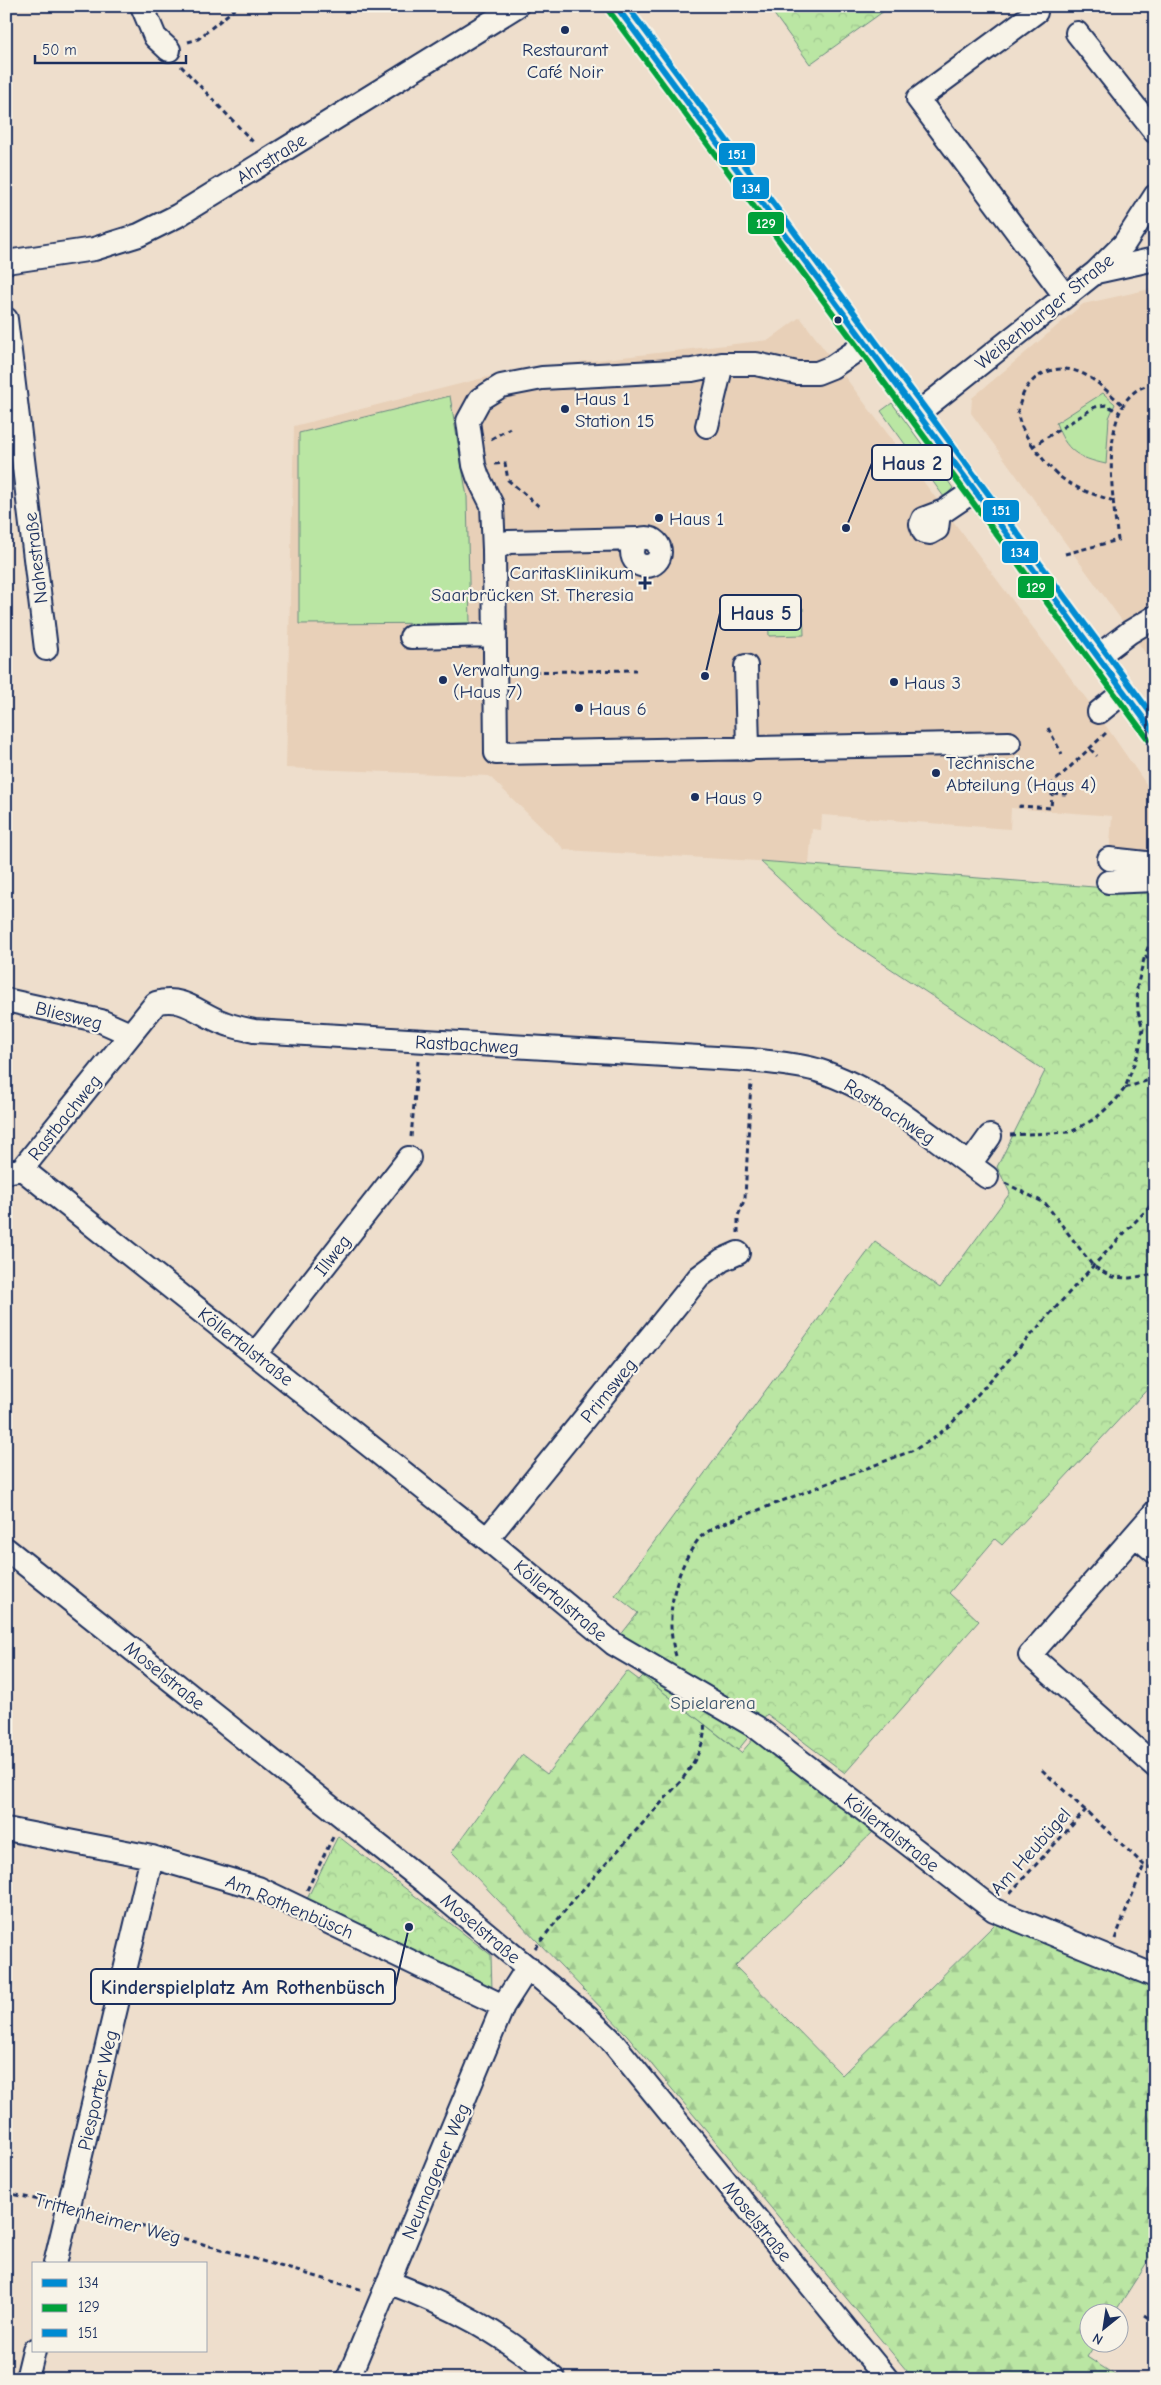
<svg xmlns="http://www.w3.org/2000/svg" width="1161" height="2385" font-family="'Comic Neue',sans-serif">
<defs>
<pattern id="forest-firs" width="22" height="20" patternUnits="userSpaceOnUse" patternTransform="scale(1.25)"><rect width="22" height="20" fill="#bae6a3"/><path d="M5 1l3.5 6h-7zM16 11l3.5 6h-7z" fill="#9fc68f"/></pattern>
<pattern id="park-crowns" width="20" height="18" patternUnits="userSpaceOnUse" patternTransform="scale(1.25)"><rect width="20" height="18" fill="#bae6a3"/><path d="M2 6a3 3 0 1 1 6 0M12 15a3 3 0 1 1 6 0" fill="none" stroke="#9fc68f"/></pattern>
</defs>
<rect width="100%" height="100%" fill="#eedecc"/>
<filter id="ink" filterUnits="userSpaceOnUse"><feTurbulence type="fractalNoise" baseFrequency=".02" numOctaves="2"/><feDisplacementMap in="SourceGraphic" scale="10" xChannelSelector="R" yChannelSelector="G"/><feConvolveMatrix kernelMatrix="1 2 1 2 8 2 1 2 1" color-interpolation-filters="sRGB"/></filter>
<g filter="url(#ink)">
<path fill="#e8d0b8" d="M1155,288V662H1152L971,413L972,398L1083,304Z
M800,317L1097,713L1155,797V889L1145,893L1107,888L1112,816L1011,808L1010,829L822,815L821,830L812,829L809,864L565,850L489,776L286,768L294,426L519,369L769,340Z"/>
<path fill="#bae6a3" stroke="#6a8a80" d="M1103,393L1115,404L1109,418L1106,464C1078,458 1066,451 1056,423Z
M450,396L467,497L470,623L299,624V433Z
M892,403L924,447L913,455L881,411Z
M931,457L953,488L944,497L921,465Z
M803,608L804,635L769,636L768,609Z"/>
<path fill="url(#forest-firs)" stroke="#6a8a80" d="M627,1671L639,1680L643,1676L741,1753L754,1738L875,1830L735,1966L842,2075L995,1924L1155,1986V2250L1115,2312H1088V2342L1096,2343L1087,2357L1121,2379H919L915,2374L912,2377L627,2035L452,1852L522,1755L547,1774Z"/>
<path fill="url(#park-crowns)" stroke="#6a8a80" d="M768,6H891L810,64Z
M760,861L1107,888L1145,893L1155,889V1381L1002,1545L995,1539L949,1593L979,1621L845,1773L767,1714L738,1750L609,1650L638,1613L615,1595L875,1242L940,1288L1010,1193L997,1167L1045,1071L837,933Z
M338,1836L491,1955L492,1991L307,1899Z"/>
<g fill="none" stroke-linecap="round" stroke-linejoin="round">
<defs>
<path id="minor" d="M142,6L155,37L169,50
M616,6L1155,734
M1036,12L918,99L1065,296
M1077,33L1155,132
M6,262L94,249L139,235L177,216L517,6
M1096,272L1155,259
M6,319L46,649
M918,413L1096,272L1124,244L1155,196
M707,426L722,364
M933,517L938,521L937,529L930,533L924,532L921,524L923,519L944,511L975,490
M632 552a14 14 0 1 1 28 0a14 14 0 1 1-28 0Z
M639,539L508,542L494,550L496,753L1009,743
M494,550L492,505L478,477L474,465L468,421L480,399L501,386L542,378L692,370L722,364H756L797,373H817L832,367L866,344
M411,637L495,635
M1098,656L1130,632L1155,617
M746,666L748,749
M1099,712L1124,692
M1109,859L1155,864
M1108,882L1155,880
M6,1000L101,1021L130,1034
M970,1164L990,1136
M22,1169L156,1003C183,995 199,1014 224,1023C234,1027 245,1029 254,1031L751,1060C774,1063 798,1064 820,1071C880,1090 935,1140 987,1177
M6,1172L22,1169L487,1539L614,1644L756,1727L994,1910L1155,1976
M256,1353L409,1158
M1155,1512L1030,1655L1155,1766
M1135,1535L1155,1552
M487,1539L699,1277L722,1260L738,1253
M6,1549L426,1883L587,2017L610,2039L887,2379
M6,1829L152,1857L258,1888L503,2006
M55,2264L152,1857
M388,2282C449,2305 506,2334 554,2379
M27,2379L34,2350
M348,2379L503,2006L528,1967"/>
</defs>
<use href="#minor" stroke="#1b2f5e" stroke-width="26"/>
<path stroke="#1b2f5e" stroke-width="3" stroke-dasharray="5 4" stroke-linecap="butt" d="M188,42L198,39L238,6
M181,66L254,143
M491,439L510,428
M1033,446C1026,436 1020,426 1018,415C1017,410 1020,404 1021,400C1027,378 1050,365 1072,370C1092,374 1108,393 1123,405
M495,464L505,463L508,480L541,508
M1114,501C1071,487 1060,483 1033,446L1095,407L1106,405L1119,412
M1065,554L1118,540C1113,502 1099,415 1137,390C1142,387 1149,385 1155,383
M516,672L636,670
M1048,728L1062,754
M1090,749L1097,756
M1053,793L1065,794L1068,791
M1020,808V806L1051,808L1053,783L1107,732
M1155,930L1145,955L1155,968
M1125,1088L1155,1078
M1010,1135L1071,1132L1096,1118L1116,1100L1125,1088L1139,1051L1143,1029L1138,1012L1137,987L1145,955
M411,1137L418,1061
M1005,1183L1045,1203L1093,1266L1112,1277L1130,1278L1155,1274
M738,1233V1216L745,1198L751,1081
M676,1656C664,1618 674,1572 698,1540C702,1534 711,1530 717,1526L914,1450L933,1439L951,1424L1093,1266L1155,1201
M1042,1770L1144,1865L1155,1869
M307,1890L334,1835
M1010,1893L1086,1810
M1115,1939L1144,1865
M535,1948L575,1898L681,1781C694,1763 707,1743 704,1721
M6,2193L50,2202
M88,2211L363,2290
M1144,2315L1155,2322"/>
<use href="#minor" stroke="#f7f3e8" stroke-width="22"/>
<defs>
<path id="bus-1" d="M616,6L1155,734"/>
<path id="bus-2" d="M609,11L1148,739"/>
<path id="bus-3" d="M627,6L1155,719"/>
</defs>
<use href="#bus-1" stroke="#f7f3e8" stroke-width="10"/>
<use href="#bus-2" stroke="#f7f3e8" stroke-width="10"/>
<use href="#bus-3" stroke="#f7f3e8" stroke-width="10"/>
<use href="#bus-1" stroke="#008bd2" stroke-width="6"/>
<use href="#bus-2" stroke="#00a13a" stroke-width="6"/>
<use href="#bus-3" stroke="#008bd2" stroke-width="6"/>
</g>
</g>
<g fill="#1b2f5e" stroke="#f7f3e8" stroke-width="2">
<circle cx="565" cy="30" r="5"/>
<circle cx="838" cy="320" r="4.5"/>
<circle cx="565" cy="409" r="5"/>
<circle cx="659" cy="518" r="5"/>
<path d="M642.5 575.5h5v5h5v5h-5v5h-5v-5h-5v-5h5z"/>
<circle cx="443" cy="680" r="5"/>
<circle cx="894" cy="682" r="5"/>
<circle cx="579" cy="708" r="5"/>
<circle cx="936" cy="773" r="5"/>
<circle cx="695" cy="797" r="5"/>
</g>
<g text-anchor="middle" stroke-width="4.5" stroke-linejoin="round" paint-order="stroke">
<g font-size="19" fill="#1b2f5e" stroke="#f7f3e8" text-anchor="start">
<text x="565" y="56" text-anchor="middle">Restaurant<tspan x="565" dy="22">Café Noir</tspan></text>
<text x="575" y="405">Haus 1<tspan x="575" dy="22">Station 15</tspan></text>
<text x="669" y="525">Haus 1</text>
<text x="634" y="579" text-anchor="end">CaritasKlinikum<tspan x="634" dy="22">Saarbrücken St. Theresia</tspan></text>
<text x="453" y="676">Verwaltung<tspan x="453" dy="22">(Haus 7)</tspan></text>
<text x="904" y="689">Haus 3</text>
<text x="589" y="715">Haus 6</text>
<text x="946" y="769">Technische<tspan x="946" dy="22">Abteilung (Haus 4)</tspan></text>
<text x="705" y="804">Haus 9</text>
</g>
<g font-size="19" fill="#1b2f5e" stroke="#f7f3e8">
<text transform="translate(271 158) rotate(-32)" y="7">Ahrstraße</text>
<text transform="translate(1044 311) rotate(-39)" y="7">Weißenburger Straße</text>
<text transform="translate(35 558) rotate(-97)" y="7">Nahestraße</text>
<text transform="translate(69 1015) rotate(14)" y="7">Bliesweg</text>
<text transform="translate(467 1044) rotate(3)" y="7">Rastbachweg</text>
<text transform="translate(890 1111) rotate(33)" y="7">Rastbachweg</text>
<text transform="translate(64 1117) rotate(-51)" y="7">Rastbachweg</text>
<text transform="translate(332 1255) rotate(-52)" y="7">Illweg</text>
<text transform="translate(246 1346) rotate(38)" y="7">Köllertalstraße</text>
<text transform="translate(608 1390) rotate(-51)" y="7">Primsweg</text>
<text transform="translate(561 1600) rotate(40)" y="7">Köllertalstraße</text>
<text transform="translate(165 1675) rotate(39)" y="7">Moselstraße</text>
<text transform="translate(892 1832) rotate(38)" y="7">Köllertalstraße</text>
<text transform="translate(1030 1851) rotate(-48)" y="7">Am Heubügel</text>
<text transform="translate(290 1906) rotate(23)" y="7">Am Rothenbüsch</text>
<text transform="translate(481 1928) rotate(40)" y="7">Moselstraße</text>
<text transform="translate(97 2090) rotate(-77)" y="7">Piesporter Weg</text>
<text transform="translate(435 2171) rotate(-67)" y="7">Neumagener Weg</text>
<text transform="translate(108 2218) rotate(15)" y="7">Trittenheimer Weg</text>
<text transform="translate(758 2221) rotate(51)" y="7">Moselstraße</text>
</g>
<g font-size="19" fill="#3b546c" stroke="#f7f3e8">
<text x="713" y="1709">Spielarena</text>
</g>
</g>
<path fill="none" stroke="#1b2f5e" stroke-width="2" d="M846 528L872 463M705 676L720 613M409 1927L395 1987"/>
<g fill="#1b2f5e" stroke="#f7f3e8" stroke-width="2">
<circle cx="846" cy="528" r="5"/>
<circle cx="705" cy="676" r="5"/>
<circle cx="409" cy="1927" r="5"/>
</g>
<g fill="#f7f3e8" stroke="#1b2f5e" stroke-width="2">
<rect x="872" y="445" width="80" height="35" rx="5"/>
<rect x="720" y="595" width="81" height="35" rx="5"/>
<rect x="91" y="1969" width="304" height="35" rx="5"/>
</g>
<g font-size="20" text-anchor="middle" font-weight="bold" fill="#1b2f5e">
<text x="912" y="470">Haus 2</text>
<text x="761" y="620">Haus 5</text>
<text x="243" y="1994">Kinderspielplatz Am Rothenbüsch</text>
</g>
<g stroke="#f7f3e8" stroke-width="2">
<rect x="718" y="142" width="38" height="24" rx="5" fill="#008bd2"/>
<rect x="732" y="176" width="38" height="24" rx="5" fill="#008bd2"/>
<rect x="747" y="211" width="38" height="24" rx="5" fill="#00a13a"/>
<rect x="982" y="499" width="38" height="24" rx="5" fill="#008bd2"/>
<rect x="1001" y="540" width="38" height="24" rx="5" fill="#008bd2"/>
<rect x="1017" y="575" width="38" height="24" rx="5" fill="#00a13a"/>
</g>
<g font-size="14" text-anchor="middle" font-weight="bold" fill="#fff">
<text x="737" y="159">151</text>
<text x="751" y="193">134</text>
<text x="766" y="228">129</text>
<text x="1001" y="515">151</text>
<text x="1020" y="557">134</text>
<text x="1036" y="592">129</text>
</g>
<rect width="1161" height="2385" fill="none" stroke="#f7f3e8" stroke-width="25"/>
<rect x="12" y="12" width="1136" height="2360" fill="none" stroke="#1b2f5e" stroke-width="2" filter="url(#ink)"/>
<rect x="32" y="2262" width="175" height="90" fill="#f7f3e8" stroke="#9fa5b1"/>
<rect x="42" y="2279" width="25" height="8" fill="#008bd2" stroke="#9fa5b1"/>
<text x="78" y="2288" font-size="15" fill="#1b2f5e">134</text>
<rect x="42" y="2304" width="25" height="8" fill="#00a13a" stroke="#9fa5b1"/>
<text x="78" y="2312" font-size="15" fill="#1b2f5e">129</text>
<rect x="42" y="2329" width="25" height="8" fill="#008bd2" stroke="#9fa5b1"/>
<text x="78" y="2338" font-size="15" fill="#1b2f5e">151</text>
<g transform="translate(1104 2328) rotate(210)"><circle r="24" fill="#f7f3e8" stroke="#9fa5b1"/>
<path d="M0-4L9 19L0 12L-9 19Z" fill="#1b2f5e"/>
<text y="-8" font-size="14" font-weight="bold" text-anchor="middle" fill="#1b2f5e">N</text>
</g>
<path d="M35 55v8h151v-8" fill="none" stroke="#1b2f5e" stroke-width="2.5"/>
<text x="42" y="55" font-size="15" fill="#1b2f5e" stroke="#f7f3e8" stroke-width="4" paint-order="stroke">50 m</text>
</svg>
